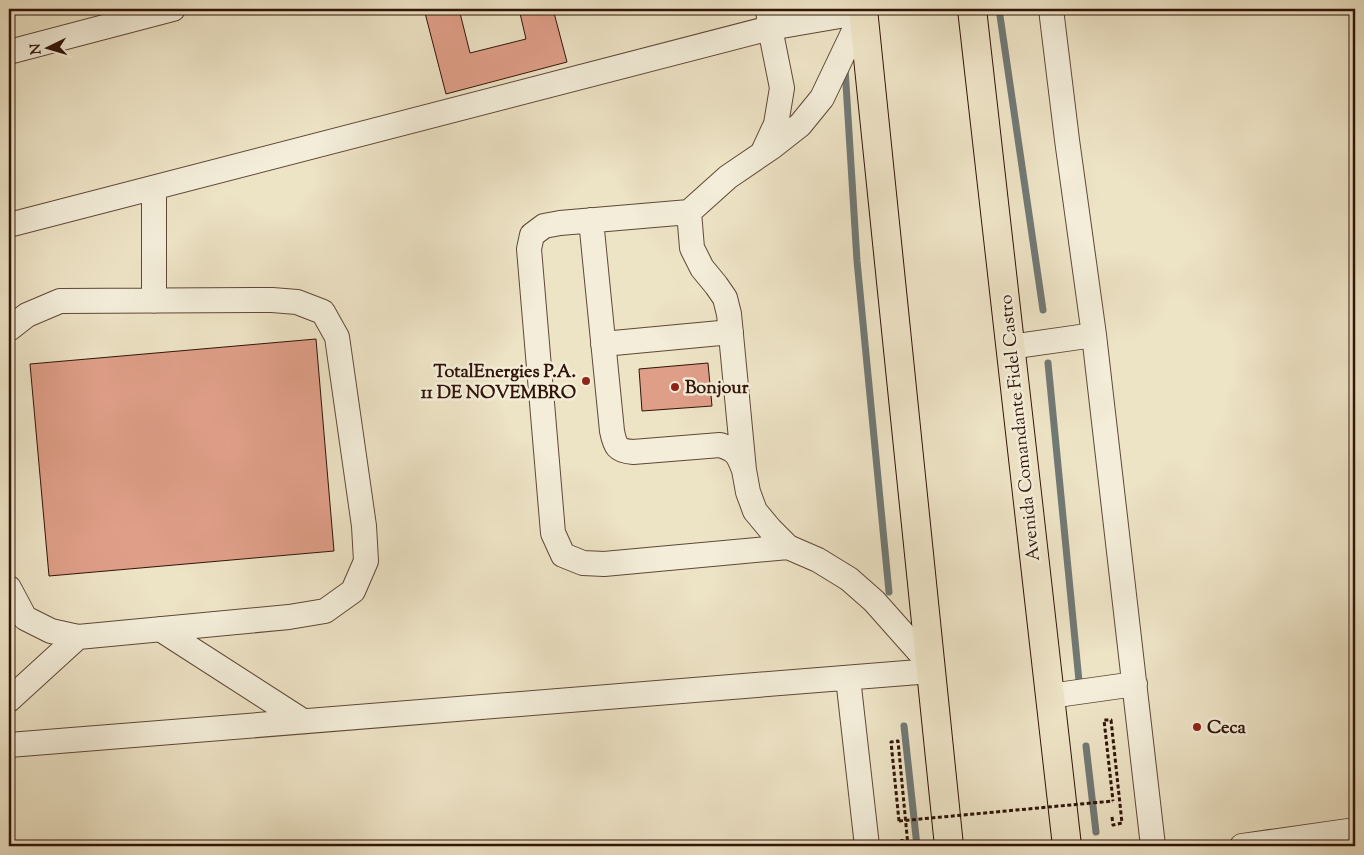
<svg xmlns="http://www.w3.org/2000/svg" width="1364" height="855" font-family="'Sorts Mill Goudy',serif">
<rect width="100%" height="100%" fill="#ede3c5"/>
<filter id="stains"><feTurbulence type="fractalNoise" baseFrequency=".004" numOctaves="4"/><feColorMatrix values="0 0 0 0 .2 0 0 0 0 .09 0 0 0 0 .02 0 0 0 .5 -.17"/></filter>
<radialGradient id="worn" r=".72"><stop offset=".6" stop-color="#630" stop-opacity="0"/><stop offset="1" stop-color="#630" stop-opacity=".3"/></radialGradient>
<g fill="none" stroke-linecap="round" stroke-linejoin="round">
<path stroke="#717975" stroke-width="7" d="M999,9L1043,310
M845,68L857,261L889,592
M1048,363L1079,681
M904,726L917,846
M1086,746L1096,832"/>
</g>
<path fill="#df9e88" stroke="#301408" d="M424,9H459L470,53L526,39L519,9H553L567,62L446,94Z
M316,339L334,551L49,576L30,364Z
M708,363L712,406L642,411L639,369Z"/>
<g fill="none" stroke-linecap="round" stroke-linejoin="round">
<defs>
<path id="minor" d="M1051,9L1067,140L1094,335L1153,846
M9,52L173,9
M763,152L776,124L782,88L770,28L768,9
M154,189V301
M689,212L692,248L702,268L716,285L725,298L729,314L744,470L748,492L755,511L770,529L788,547L818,560L849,579L874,601L930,664
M591,220L612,431C615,446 617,451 633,452L720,445C736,450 738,454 744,470
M9,225L770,28L863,12
M9,329L27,315L60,301L272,300L297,302L323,312L337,337L364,526L366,561L353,591L325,611L289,617L78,637L51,631L25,618L9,588
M603,344L731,332
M1010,347L1094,335
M788,547L604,564L583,563L563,555L553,533L529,249L532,235L544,226L560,223L689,212L728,177L772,147L800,125L822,98L863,12
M160,629L303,721
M848,678L867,846
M1050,696L1135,684
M9,700L78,637
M9,745L931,671
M1242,846L1355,830"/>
<path id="highway" d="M863,9L949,846
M972,9L1067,846"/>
</defs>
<use href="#minor" stroke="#5f4837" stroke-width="26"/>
<use href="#highway" stroke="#301408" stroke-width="30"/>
<path stroke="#301408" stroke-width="3" stroke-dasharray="4 2.5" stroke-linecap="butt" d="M1112,817L1113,825L1122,823L1111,720H1104L1113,801
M899,821L891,742L898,741L908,846
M902,839V846"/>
<use href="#minor" stroke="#f3edd9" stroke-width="24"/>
<use href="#highway" stroke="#ede3c5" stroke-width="28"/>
<path stroke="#301408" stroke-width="3" stroke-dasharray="4 2.5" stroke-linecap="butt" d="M899,821L1113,801"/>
</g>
<g fill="#8f2418" stroke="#f3edd9" stroke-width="2">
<circle cx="586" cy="381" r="5"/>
<circle cx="675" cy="387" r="5"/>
<circle cx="1197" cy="727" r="5"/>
</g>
<g text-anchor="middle" stroke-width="5" stroke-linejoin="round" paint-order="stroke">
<g font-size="18" font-weight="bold" fill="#301408" stroke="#f3edd9" text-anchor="start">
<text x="576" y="377" text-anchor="end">TotalEnergies P.A.<tspan x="576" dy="21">11 DE NOVEMBRO</tspan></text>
<text x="685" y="393">Bonjour</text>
<text x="1207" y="733">Ceca</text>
</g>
<g font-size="18" fill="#301408" stroke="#f3edd9">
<text transform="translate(1019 428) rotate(-96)" y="6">Avenida Comandante Fidel Castro</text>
</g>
</g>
<rect width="1364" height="855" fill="none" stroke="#ede3c5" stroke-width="30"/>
<rect x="10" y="10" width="1344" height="835" fill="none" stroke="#301408" stroke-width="2.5"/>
<rect x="15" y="15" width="1334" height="825" fill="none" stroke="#301408"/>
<g transform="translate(48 48) rotate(265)" stroke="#f3edd9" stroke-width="4" paint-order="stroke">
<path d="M0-4L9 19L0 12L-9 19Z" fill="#301408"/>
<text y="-8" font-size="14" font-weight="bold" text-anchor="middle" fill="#301408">N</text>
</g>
<rect width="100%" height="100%" filter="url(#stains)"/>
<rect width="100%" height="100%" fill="url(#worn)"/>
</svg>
